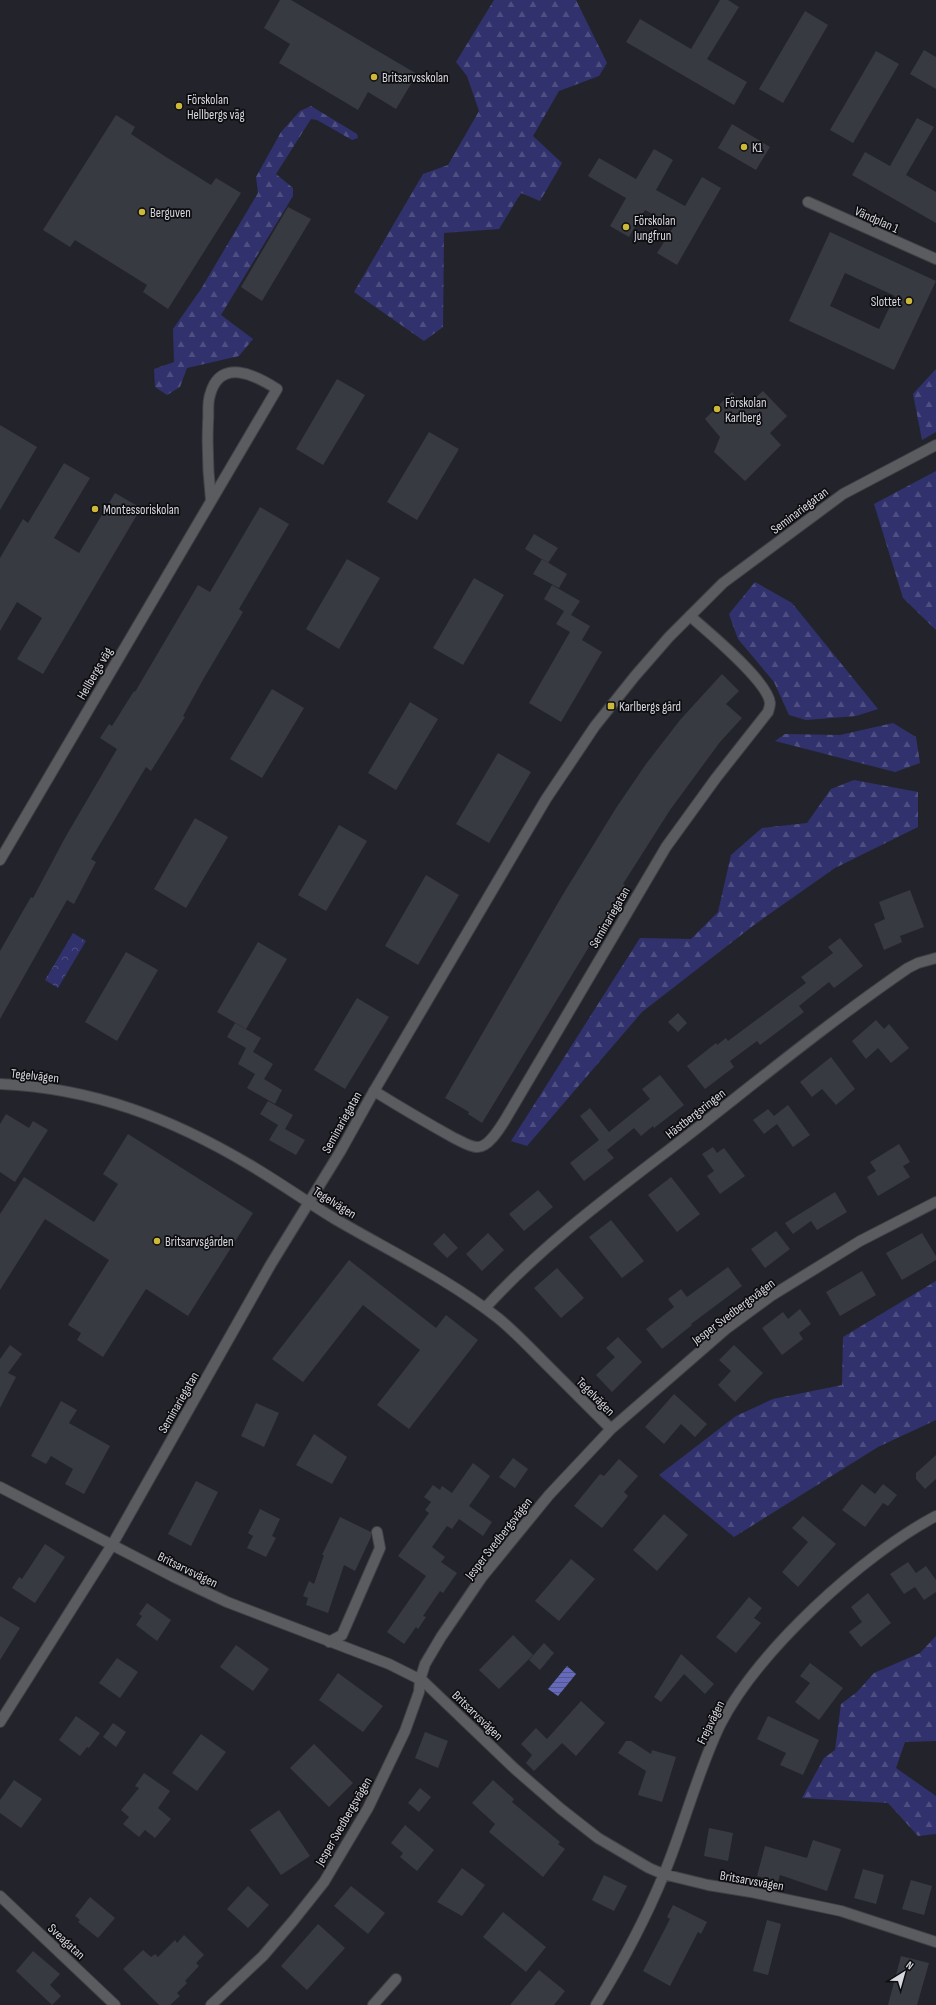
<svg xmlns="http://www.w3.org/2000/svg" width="936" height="2005" font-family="'Sofia Sans Condensed',sans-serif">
<defs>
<pattern id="forest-firs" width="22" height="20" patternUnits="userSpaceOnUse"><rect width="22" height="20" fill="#31316d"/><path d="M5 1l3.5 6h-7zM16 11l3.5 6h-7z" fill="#4e4e81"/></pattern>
<pattern id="park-crowns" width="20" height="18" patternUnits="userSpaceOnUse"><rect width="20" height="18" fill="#31316d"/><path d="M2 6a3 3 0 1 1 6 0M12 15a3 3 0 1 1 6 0" fill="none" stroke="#4e4e81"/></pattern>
<pattern id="water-rules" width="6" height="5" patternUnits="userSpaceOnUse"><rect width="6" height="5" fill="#666abc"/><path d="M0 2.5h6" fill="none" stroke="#555885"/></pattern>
</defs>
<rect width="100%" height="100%" fill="#23242b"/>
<path fill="url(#forest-firs)" d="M494,0H576L607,63L599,76L559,91L533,136L562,163L540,201L521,193L499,229L444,233L443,327L424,341L354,292L423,174L448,165L479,111L467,76L456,62Z
M311,106L357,134L358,138L352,140L317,120L311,119L276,174L293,188V196L221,315L253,339L239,356L187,368L180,387L167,395L155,387L154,369L174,362L173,329L201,289L258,193L256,177L281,132L300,111Z
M936,369V432L922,440L913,394Z
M936,471V630L903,598L874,504Z
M755,582L792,603L878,709L856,716L806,720L789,715L774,682L738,639L729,614Z
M893,723L916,737L920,763L895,772L775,741L785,734L840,735Z
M854,780L918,792V827L835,868L754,925L642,1012L527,1146L511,1141L640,938L691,939L718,912L731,855L762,828L807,823L831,789Z
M936,1281V1420L878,1447L734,1537L659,1475L736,1416L773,1399L842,1385L843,1337Z
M936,1636V1741L905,1742L896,1768L936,1796V1834L918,1836L888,1803L802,1798L824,1758L835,1750L841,1704L857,1692L874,1673L920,1653Z"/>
<path fill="url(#park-crowns)" d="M73,933L86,941L58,988L45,980Z"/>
<path fill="url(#water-rules)" d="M567,1666L576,1674L558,1696L548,1689Z"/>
<path fill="#383a41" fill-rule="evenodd" d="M280,0H291L417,74L396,109L368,92L358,110L279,63L290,44L264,28Z
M720,0H728L739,7L707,59L747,82L734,105L626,42L640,19L691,49Z
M805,11L828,25L783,103L759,89Z
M924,50L936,57V89L910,74Z
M876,51L899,64L853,143L830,130Z
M116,115L135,127L131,134L166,157L211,185L216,178L241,193L168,309L143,292L147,285L75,240L70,247L43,230Z
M917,118L934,127L906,175L936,192V223L852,175L865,152L890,166Z
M732,124L770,147L756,170L718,148Z
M654,149L673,160L656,190L685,206L702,177L721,188L677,265L657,253L674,226L645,210L629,237L610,226L626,198L588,176L599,158L636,179Z
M288,207L311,219L262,301L241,287Z
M830,232L936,281L894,370L789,321ZM845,273L895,296L879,329L830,306Z
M337,379L365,395L323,465L296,449Z
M763,391L787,416L770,433L781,445L745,481L714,452L720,437L705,419L732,392L745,407Z
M0,425L37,447L0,510Z
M429,432L459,449L417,520L387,502Z
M64,463L90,478L54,538L79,553L115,493L141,508L43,674L17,659L42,618L17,602L0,631V558L23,519L28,523Z
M260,507L289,524L239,609L243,612L204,678L183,716L185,717L151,771L146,767L91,859L96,862L74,904L67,900L0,1019V951L31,897L33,898L66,836L117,749L100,738L109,724L112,726L134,691L135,692L198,585L210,592Z
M534,534L558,548L548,563L525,549Z
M347,559L380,578L339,649L306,629Z
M542,559L567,574L559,588L533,574Z
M474,578L504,595L463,665L433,648Z
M552,585L580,601L571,615L566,612L590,626L582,640L602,652L561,722L529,703L570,632L556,624L564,611L544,599Z
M722,674L739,691L726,704L742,718L720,742L670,810L623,884L625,885L594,936L595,937L482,1123L468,1114L469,1112L445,1098L562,896L616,808L646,764L680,720Z
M272,689L304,708L262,778L230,759Z
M410,702L438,719L396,790L368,773Z
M498,753L531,772L489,843L456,824Z
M195,818L228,837L186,908L154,889Z
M339,825L367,841L326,911L298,895Z
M426,875L459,895L418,965L385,946Z
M910,890L924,927L900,936L902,942L884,950L874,924L885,919L879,902Z
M840,938L863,966L834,988L829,982L799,1006L804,1012L760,1045L757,1041L730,1061L734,1067L705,1089L687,1066L716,1043L717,1045L726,1038L728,1041L806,983L801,977L833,953L828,947Z
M258,942L287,959L246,1029L217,1012Z
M126,952L158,970L117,1041L85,1022Z
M357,998L389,1017L345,1089L314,1070Z
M678,1013L687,1023L678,1032L668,1022Z
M876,1020L884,1029L889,1024L909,1048L891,1063L878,1048L866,1059L852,1041Z
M235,1023L261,1038L253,1052L273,1064L264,1079L282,1090L275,1104L247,1088L255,1074L238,1064L246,1048L227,1037Z
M831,1057L855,1089L836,1105L822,1089L812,1097L800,1082Z
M660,1075L684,1105L654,1128L653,1126L641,1136L634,1128L607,1150L614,1158L584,1181L570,1163L599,1140L580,1116L590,1108L609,1132L650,1099L642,1089Z
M268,1101L293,1115L285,1129L305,1140L296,1155L269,1140L278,1125L260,1114Z
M788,1105L810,1135L793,1147L777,1124L764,1134L753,1120L768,1109L774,1116Z
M6,1114L29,1128L33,1121L48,1130L15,1182L0,1172V1124Z
M128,1134L253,1213L188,1316L146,1289L103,1357L77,1340L81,1333L68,1325L109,1260L45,1219L0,1290V1214L24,1177L94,1222L118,1184L103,1174Z
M899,1144L910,1162L903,1166L910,1177L878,1196L867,1177L876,1171L870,1162Z
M713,1147L717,1153L724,1148L745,1176L720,1194L707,1176L714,1171L702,1154Z
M671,1177L700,1214L677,1232L648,1195Z
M538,1190L553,1207L524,1231L509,1214Z
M835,1192L847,1212L817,1230L811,1221L793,1234L785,1223Z
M611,1220L644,1261L622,1278L589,1237Z
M776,1231L790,1249L765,1268L751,1249Z
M444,1233L458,1248L447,1258L433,1244Z
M488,1233L504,1250L482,1271L466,1254Z
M922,1233L936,1256V1260L902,1280L886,1253Z
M349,1260L436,1328L446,1315L478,1340L409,1429L377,1405L420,1350L363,1305L303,1382L272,1359Z
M728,1267L742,1286L691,1324L692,1325L662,1349L646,1329L674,1307L668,1299L681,1289L687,1297Z
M557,1268L584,1298L561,1318L534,1288Z
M862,1271L876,1295L840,1316L826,1292Z
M800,1309L811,1324L799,1333L803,1339L782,1355L762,1328L783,1312L788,1319Z
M618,1337L642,1362L612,1392L596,1375L615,1357L606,1348Z
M10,1345L22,1354L8,1373L16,1377L0,1408V1359Z
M734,1345L763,1373L735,1402L718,1385L731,1371L719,1360Z
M674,1394L707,1424L695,1437L681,1424L664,1444L645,1427Z
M61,1401L77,1410L69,1423L110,1446L84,1494L65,1484L73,1469L51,1456L46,1464L31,1456Z
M256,1403L279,1413L264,1447L241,1436Z
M314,1434L347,1457L332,1484L296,1465Z
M936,1455V1479L925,1489L916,1479V1473Z
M513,1458L528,1469L515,1488L499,1477Z
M619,1459L638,1476L624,1492L628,1496L602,1528L574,1506L600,1474L604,1476Z
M473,1463L490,1476L469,1506L492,1522L483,1536L459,1519L452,1529L447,1526L432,1547L445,1557L441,1562L457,1573L443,1593L440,1591L423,1616L426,1617L418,1629L416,1627L404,1644L387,1632L426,1576L398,1556L429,1513L425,1510L431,1502L424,1497L433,1485L440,1490L442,1486L452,1493Z
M196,1481L218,1492L191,1546L168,1534Z
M862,1484L875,1494L883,1484L897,1495L888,1506L883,1503L865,1527L842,1510Z
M260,1509L280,1519L272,1536L276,1538L266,1557L247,1548L253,1536L248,1533Z
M664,1514L688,1535L657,1571L633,1550Z
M803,1516L836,1544L798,1587L782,1572L808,1542L792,1528Z
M340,1517L371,1532V1537L355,1571L344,1565L328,1613L306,1605L308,1598L303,1596L309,1581L314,1584L324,1555H322Z
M45,1544L65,1557L35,1603L12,1588L19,1577L22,1579Z
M571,1559L595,1579L559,1621L535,1601Z
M908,1562L916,1573L926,1566L936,1580V1592L924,1600L915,1587L904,1594L890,1574Z
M868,1593L891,1623L861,1647L849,1632L862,1622L851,1607Z
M749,1597L762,1608L754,1618L761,1623L736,1653L716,1637Z
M147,1603L171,1620L157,1641L136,1625L142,1616L139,1614Z
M0,1616L20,1628L0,1660Z
M513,1635L533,1655L499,1689L479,1670Z
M544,1643L554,1653L540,1670L529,1660Z
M236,1645L269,1669L253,1691L220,1667Z
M681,1654L714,1684L705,1694L684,1674L661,1702L654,1697Z
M117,1658L138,1672L120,1698L99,1683Z
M810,1663L843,1688L819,1720L795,1702L810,1683L800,1676Z
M338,1673L383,1706L363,1732L319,1700Z
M581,1701L605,1723L576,1756L562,1743L534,1771L526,1763L532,1755L521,1744L536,1728L547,1739Z
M76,1716L100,1733L89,1748L87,1747L80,1756L59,1740Z
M768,1716L819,1740L803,1775L780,1765L786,1753L757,1739Z
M113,1723L126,1732L116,1747L103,1737Z
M425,1732L448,1741L438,1768L415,1758Z
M201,1734L226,1752L197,1791L172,1773Z
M626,1741H631L651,1754L652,1750L676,1757L662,1802L638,1795L646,1771L618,1753Z
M314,1744L353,1783L329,1807L290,1768Z
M144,1773L170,1791L158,1808L171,1819L155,1838L145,1830L139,1837L123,1824L129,1817L121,1810L139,1788L135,1786Z
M14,1780L42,1799L21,1828L0,1813V1800Z
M493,1780L514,1799L512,1802L560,1842L558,1844L565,1849L543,1877L489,1832L495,1824L472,1803Z
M420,1788L431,1797L419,1812L408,1803Z
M279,1810L310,1856L281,1875L250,1830Z
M405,1825L434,1850L417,1871L400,1857L403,1853L391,1843Z
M709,1828L733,1833L728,1861L704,1856Z
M813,1840L841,1849L827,1891L780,1875L778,1882L757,1876L765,1846L807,1858Z
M462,1868L485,1885L462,1916L437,1902Z
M863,1869L884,1875L876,1904L854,1898Z
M604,1875L627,1886L614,1911L592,1900Z
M911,1880L932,1886L924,1915L902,1909Z
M248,1886L269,1905L248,1928L227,1909Z
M351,1886L385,1913L368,1934L334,1906Z
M90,1897L115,1918L98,1938L78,1922L80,1920L75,1916Z
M673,1905L707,1922L701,1934L698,1932L670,1986L643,1971L670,1919L667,1917Z
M503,1912L546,1947L526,1972L483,1937Z
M767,1920L781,1924L768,1975L753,1971Z
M318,1924L345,1948L307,1990L281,1966Z
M184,1935L204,1955L196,1963L199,1966L185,1981L187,1983L177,1993L180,1996L170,2005H159L123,1969L143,1950L151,1957L155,1954L158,1957L175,1940L177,1943Z
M33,1951L60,1974L50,1985L61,1996L52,2005L16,1971Z
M901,1956L929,1963L917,2005H888Z
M539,1970L565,1991L554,2005H510Z"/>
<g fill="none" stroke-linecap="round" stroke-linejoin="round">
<defs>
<path id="minor" d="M808,202L936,259
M0,860L277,389C255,375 220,357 210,395C207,404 209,414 208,423C207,449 208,474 211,500
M0,1084C93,1088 171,1118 250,1165C279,1182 307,1202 335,1219C390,1251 448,1279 498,1318C514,1331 528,1346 542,1360C565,1383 588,1406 611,1429
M374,1091C400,1107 427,1123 454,1138C461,1141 469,1147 477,1147C488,1148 500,1128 505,1120L666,847L716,778L768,712C769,709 770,706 770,703C768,681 707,631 690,616
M485,1308C545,1242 617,1190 687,1136C760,1079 832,1020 908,968L918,963L936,958
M0,1487L174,1577L227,1602L389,1664L423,1681L515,1769L561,1809L598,1838L649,1868L663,1874L708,1885L751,1892L841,1911L936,1942
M329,1642L342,1635L380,1548L377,1532
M0,1896L115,2005
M211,2005L263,1956L293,1921L324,1882L368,1808L405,1731L419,1692L420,1680L425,1664L441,1637L482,1577L549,1495L611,1429L726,1329L771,1296L860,1241L936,1202
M373,2005L396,1979
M596,2005C622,1963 645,1920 664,1874C684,1826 697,1773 720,1725C758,1651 862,1555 936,1516"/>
<path id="tertiary" d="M0,1722L112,1545L271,1264L340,1152L374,1091L546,799L595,726L635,676L669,637L723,583L843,494L936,445"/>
</defs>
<use href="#minor" stroke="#404147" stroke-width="12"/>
<use href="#tertiary" stroke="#404147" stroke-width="12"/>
<use href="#minor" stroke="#5b5c60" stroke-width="10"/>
<use href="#tertiary" stroke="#5b5c60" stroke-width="10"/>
</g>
<g fill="#ceb838" stroke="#0d0d11" stroke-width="1.5">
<circle cx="374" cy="77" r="4"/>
<circle cx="179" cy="106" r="4"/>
<circle cx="744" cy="147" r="4"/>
<circle cx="142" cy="212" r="4"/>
<circle cx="626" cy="227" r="4"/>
<circle cx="909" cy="301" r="4"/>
<circle cx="717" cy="409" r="4"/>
<circle cx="95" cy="509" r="4"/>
<rect x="607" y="702" width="8" height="8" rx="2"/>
<circle cx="157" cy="1241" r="4"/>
</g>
<g text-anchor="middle" stroke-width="3.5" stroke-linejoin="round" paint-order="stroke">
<g font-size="13" fill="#d7d8dd" stroke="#0d0d11" text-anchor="start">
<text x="382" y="82">Britsarvsskolan</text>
<text x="187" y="104">Förskolan<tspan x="187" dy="15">Hellbergs väg</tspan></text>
<text x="752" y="152">K1</text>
<text x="150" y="217">Berguven</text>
<text x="634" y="225">Förskolan<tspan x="634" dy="15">Jungfrun</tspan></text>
<text x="901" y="306" text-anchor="end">Slottet</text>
<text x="725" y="407">Förskolan<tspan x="725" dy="15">Karlberg</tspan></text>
<text x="103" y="514">Montessoriskolan</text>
<text x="619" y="711">Karlbergs gård</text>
<text x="165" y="1246">Britsarvsgården</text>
</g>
<g font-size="13" fill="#d7d8dd" stroke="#0d0d11">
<text transform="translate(877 219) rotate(24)" y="5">Vändplan 1</text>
<text transform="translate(799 510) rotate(-37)" y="5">Seminariegatan</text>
<text transform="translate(94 673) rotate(-60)" y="5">Hellbergs väg</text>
<text transform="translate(609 917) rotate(-60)" y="5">Seminariegatan</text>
<text transform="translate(35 1075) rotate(6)" y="5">Tegelvägen</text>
<text transform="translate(695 1113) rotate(-38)" y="5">Hästbergsringen</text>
<text transform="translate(341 1122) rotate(-61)" y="5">Seminariegatan</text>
<text transform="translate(335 1202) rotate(32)" y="5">Tegelvägen</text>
<text transform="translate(733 1311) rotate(-37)" y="5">Jesper Svedbergsvägen</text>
<text transform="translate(596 1396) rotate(45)" y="5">Tegelvägen</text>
<text transform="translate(178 1402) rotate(-60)" y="5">Seminariegatan</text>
<text transform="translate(498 1538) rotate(-52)" y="5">Jesper Svedbergsvägen</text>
<text transform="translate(188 1569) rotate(26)" y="5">Britsarvsvägen</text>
<text transform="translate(478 1715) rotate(44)" y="5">Britsarvsvägen</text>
<text transform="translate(710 1722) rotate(-64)" y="5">Frejavägen</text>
<text transform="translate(343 1821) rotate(-60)" y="5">Jesper Svedbergsvägen</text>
<text transform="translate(752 1880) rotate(10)" y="5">Britsarvsvägen</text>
<text transform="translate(67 1941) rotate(43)" y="5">Sveagatan</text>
</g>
</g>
<g transform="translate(904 1973) rotate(37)" stroke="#0d0d11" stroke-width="3" paint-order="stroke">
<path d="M0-3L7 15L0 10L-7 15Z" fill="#d7d8dd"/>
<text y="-6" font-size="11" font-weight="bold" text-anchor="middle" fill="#d7d8dd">N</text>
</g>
</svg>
